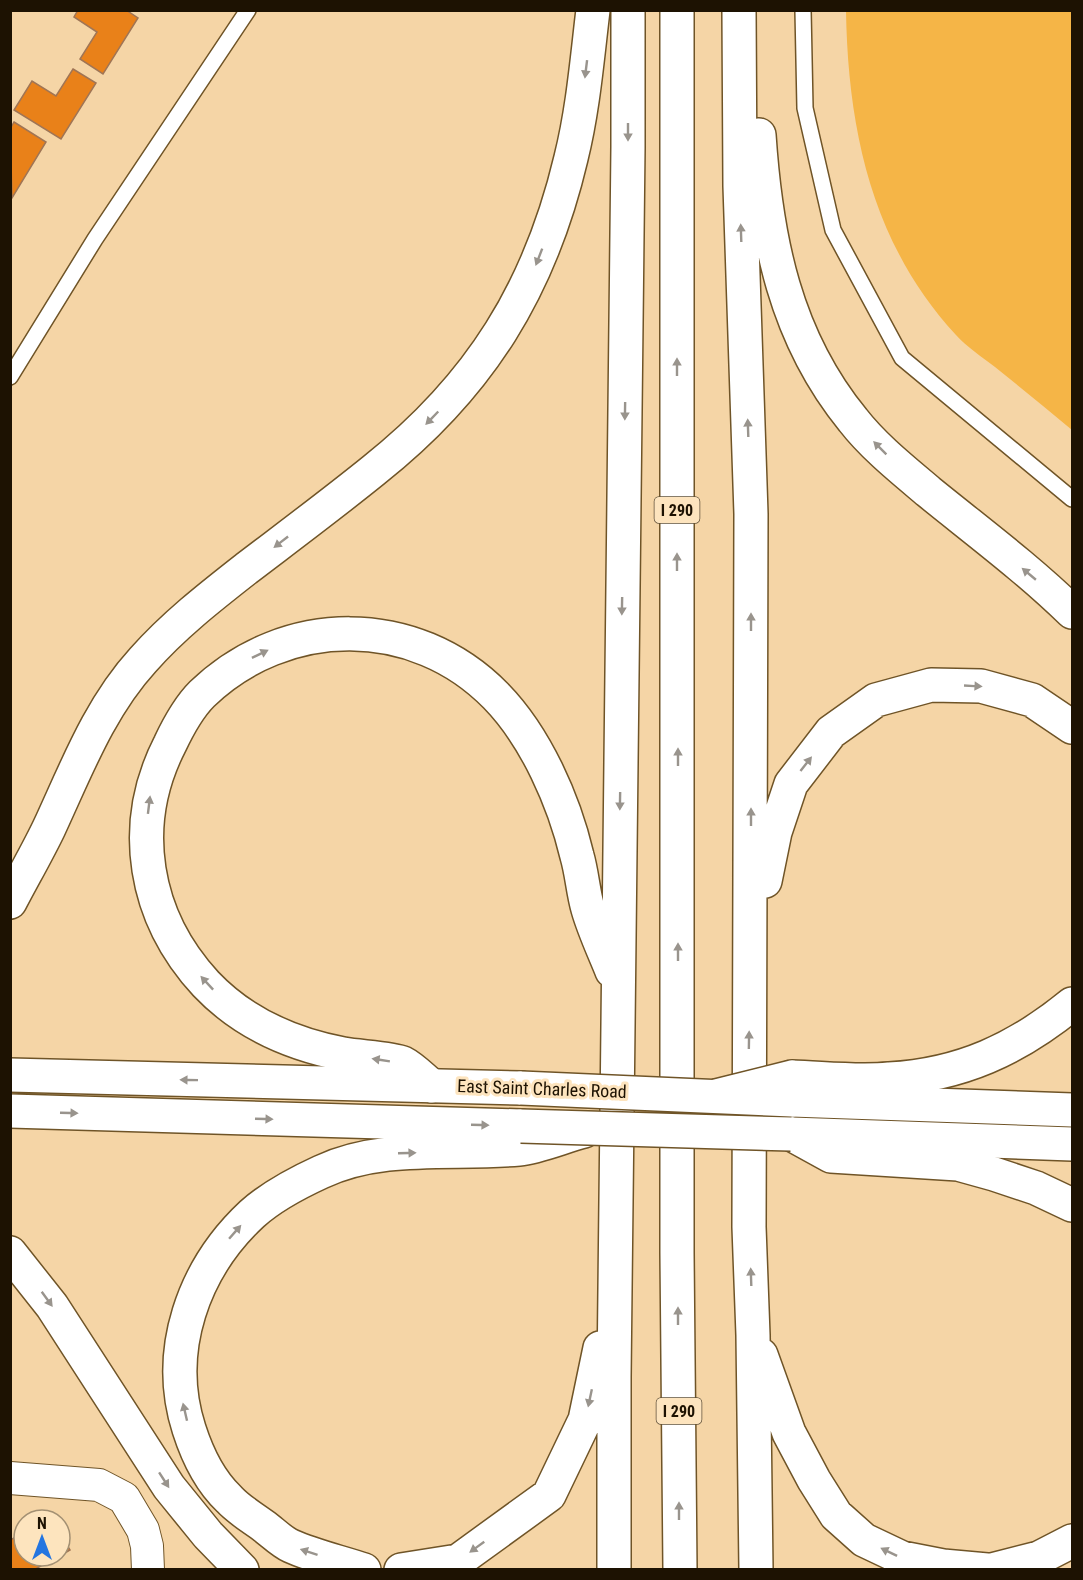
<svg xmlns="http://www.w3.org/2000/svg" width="1083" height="1580" font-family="'Roboto Condensed',sans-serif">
<rect width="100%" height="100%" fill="#f5d5a6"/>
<path fill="#f5b547" d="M846,11H1072V430C1047,409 1021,388 995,367C982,357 967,347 956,335C872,244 848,130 846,11Z"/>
<path fill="#e98119" stroke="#a07555" stroke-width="1.5" d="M78,10H126L138,18L103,74L80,59L97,32L74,17Z
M73,69L96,83L61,139L14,110L32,81L56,96Z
M14,122L46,142L12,198L10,129Z
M24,1533V1556H59L37,1568L38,1570H10V1540Z
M60,1533L70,1550L60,1556Z"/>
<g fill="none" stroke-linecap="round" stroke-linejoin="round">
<defs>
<path id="service" d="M803,10L805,108L833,230L902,358L1072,499
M10,377L95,239L248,10"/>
<path id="minor" d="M10,1478L99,1485L124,1498L143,1530L147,1546L148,1570"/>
<path id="secondary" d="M10,1075L521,1088
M792,1100L1072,1110
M10,1111L521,1126
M791,1134L1072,1144"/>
<path id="motorway" d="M677,10V1253L680,1570
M739,10L740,186L751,514L749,1227L753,1335L756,1570
M759,135C766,239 785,337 853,420C874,447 903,470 929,492C977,531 1028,569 1072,612
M765,881L775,832L791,784L831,732L876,700L931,685L981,686L1032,700L1072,727
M10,902C23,877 37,853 49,828C76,770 99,708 143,660C174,625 210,597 247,568C289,536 332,504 374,470C480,386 540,289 571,158C583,110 587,60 593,10
M792,1077C824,1078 857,1082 889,1079C961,1075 1017,1049 1072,1004
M432,1086C423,1079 413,1068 403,1063C391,1058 359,1057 343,1054C291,1044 243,1023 206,984C144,917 128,826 170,744C178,727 189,707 202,694C285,614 415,613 496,696C536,737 564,801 577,856C582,873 583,892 588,909C594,930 604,951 612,971
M791,1134L831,1156L958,1164L994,1174L1036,1188L1072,1205
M10,1253L52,1306L169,1487L208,1535L242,1570
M761,1355L789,1433L814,1480L836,1515L864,1540L902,1558L943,1566L987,1570
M364,1570C340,1562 313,1556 291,1546C282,1542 273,1533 265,1527C253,1518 239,1510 229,1499C210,1481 197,1454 189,1429C164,1351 193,1269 252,1214C272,1196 297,1183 321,1172C382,1143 454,1155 519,1149C539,1147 564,1136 584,1131
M401,1570L458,1561L549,1495L585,1420L600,1348
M614,1570V1377L628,147V10
M992,1570L1039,1558L1072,1541"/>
</defs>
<use href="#service" stroke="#6f5427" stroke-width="18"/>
<use href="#minor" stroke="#6f5427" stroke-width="34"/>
<use href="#secondary" stroke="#6f5427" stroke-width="36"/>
<use href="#motorway" stroke="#6f5427" stroke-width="36"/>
<use href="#service" stroke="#fff" stroke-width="15"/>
<use href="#minor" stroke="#fff" stroke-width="32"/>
<use href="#secondary" stroke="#fff" stroke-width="33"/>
<use href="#motorway" stroke="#fff" stroke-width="33"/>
<defs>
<path id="secondary-bridge" d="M521,1088L792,1100
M521,1126L791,1134"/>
<path id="motorway-bridge" d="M716,1096L792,1077"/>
</defs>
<use href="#secondary-bridge" stroke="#6f5427" stroke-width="36" stroke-linecap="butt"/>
<use href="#motorway-bridge" stroke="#6f5427" stroke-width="36" stroke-linecap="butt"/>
<use href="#secondary-bridge" stroke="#fff" stroke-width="33"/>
<use href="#motorway-bridge" stroke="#fff" stroke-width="33"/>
</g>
<defs><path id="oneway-solid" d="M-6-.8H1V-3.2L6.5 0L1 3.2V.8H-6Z" transform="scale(1.5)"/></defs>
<g fill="#99948d">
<use href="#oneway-solid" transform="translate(586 69) rotate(97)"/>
<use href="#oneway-solid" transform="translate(628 132) rotate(90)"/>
<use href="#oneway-solid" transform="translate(741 233) rotate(-92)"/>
<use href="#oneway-solid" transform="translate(539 257) rotate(111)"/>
<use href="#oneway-solid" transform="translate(677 367) rotate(-90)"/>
<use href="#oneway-solid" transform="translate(625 411) rotate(91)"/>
<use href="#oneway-solid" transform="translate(432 418) rotate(134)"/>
<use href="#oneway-solid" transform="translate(748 428) rotate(-92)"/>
<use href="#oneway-solid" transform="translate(880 448) rotate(-135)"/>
<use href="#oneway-solid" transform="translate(281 542) rotate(142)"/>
<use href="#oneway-solid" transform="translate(677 562) rotate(-90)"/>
<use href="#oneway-solid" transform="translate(1029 574) rotate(-140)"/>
<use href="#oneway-solid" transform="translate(622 606) rotate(91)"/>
<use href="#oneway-solid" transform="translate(751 622) rotate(-90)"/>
<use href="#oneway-solid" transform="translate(260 654) rotate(-26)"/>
<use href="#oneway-solid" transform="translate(973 686) rotate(3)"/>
<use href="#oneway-solid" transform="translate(678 757) rotate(-90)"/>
<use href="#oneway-solid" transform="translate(806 764) rotate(-52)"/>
<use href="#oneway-solid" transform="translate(620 801) rotate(91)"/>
<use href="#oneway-solid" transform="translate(149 805) rotate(-83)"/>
<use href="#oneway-solid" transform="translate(751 817) rotate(-90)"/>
<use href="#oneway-solid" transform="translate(678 952) rotate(-90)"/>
<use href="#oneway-solid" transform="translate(207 983) rotate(-133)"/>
<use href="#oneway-solid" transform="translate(749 1040) rotate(-89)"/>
<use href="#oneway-solid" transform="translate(381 1060) rotate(-171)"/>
<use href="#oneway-solid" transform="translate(189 1080) rotate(-179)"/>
<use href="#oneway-solid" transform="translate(69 1113) rotate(2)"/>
<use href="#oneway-solid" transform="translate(264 1119) rotate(2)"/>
<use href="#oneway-solid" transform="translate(480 1125) rotate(2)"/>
<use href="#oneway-solid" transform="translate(407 1153) rotate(-2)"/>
<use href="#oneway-solid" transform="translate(235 1232) rotate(-49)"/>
<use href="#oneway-solid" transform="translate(751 1277) rotate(-92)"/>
<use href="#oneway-solid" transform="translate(47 1299) rotate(54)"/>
<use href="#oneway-solid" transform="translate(678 1316) rotate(-90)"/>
<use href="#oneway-solid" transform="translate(590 1398) rotate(102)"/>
<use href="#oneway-solid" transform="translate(185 1412) rotate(-103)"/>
<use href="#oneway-solid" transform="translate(164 1480) rotate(57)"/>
<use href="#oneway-solid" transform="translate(679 1511) rotate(-90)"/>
<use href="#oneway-solid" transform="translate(477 1547) rotate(144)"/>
<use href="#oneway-solid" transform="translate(309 1552) rotate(-162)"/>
<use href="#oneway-solid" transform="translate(889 1552) rotate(-154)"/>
</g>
<g text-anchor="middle" stroke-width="6" stroke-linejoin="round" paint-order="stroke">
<g fill="#fde4be" stroke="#60513a" stroke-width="1.5">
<rect x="654.5" y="497" width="45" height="26" rx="4.5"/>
<rect x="656.5" y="1398" width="45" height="26" rx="4.5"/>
</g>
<g font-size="16" font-weight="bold" fill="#1d1202">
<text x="677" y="516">I 290</text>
<text x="679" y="1417">I 290</text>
</g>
<g font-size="18" fill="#1d1202" stroke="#fde4be">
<text transform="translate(542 1089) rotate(2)" y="6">East Saint Charles Road</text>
</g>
</g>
<rect width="1083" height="1580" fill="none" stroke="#1d1202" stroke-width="24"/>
<g transform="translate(42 1538)"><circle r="28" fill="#fde4be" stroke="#a39073" stroke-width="1.5"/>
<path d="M0-4.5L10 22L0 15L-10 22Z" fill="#2475e0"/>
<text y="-9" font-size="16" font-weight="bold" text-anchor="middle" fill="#1d1202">N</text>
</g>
</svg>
